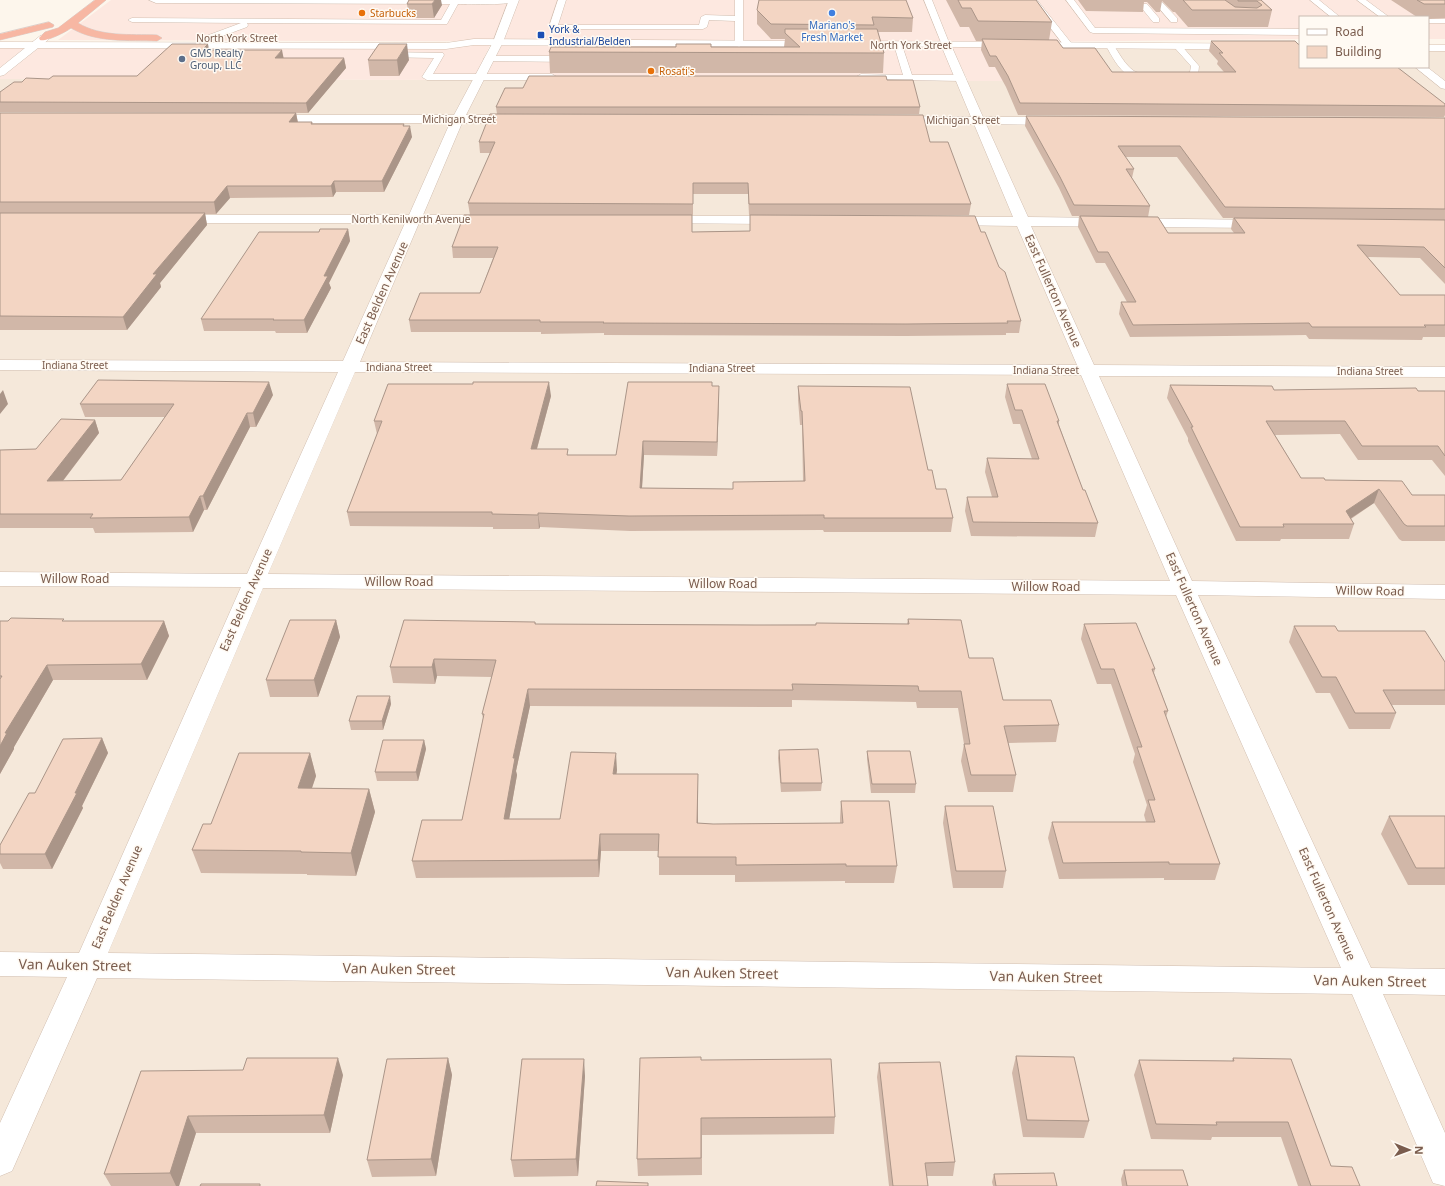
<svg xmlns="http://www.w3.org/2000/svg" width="1445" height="1186" font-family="'Noto Sans',sans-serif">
<rect width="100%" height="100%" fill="#fdf6ec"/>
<path fill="#f5e8da" d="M1048,47L1300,49V67H1428V49H1445V1186H0V79L1070,81Z"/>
<path fill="#fde8e0" d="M111,0H1445V39H1428V17H1300V39L955,43L58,40Z
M42,43H491L474,80L0,79V76Z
M502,44L942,46L957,81L482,79Z
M0,45H29L0,68Z
M951,46L1048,47L1070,81H968Z"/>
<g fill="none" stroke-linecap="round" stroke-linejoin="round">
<defs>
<path id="service" d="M149,0H518C511,6 470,4 458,4L447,24H444L247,23L248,25L247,27L209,41L205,38L206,36L241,23L132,22L128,20L132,18L441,20L450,4L156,3Z
M558,0H566L558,25H699L701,17L705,15L735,16V0H743V44L739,47L735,44V21L709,20L707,27L703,29H553L549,27Z
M924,0H932L950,45L949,47H943L942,45Z
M1029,0H1037L1072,44L1073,46L1072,48H1066Z
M1066,0H1074L1095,28L1300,29V35L1093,33L1090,32Z
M1152,0H1160L1177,18V22H1171Z
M1310,0H1319L1340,17H1331Z
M1357,0H1366L1389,17H1380Z
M1141,4H1147L1159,18V22H1153L1140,6Z
M1428,19H1445V23H1428Z
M898,42L902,45L912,75H961L966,78L961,81L858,79L856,77L861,74L903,75L894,45Z
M1110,43L1113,44C1119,53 1125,65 1134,71C1144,77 1179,75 1190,72L1191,66L1174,47L1178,44L1181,45L1199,66L1198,76C1182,80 1143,84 1128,75C1118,69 1112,56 1106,46Z
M384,52L443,53L444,55L433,74H552L557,77L552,80H427L422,77L434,58L381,57L380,55L381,53Z
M488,56H574L578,59L574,62L485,61L484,59Z"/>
<path id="minor" d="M498,39L503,42L466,115H519L523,116L525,119L523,122L519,123H462L423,215H493L498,216L500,219L498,222L493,223H419L360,362L1077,365L1017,226L947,225L942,224L940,221L942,218L947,217H1013L974,124H895L891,123L889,120L891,117L895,116L971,117L941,45L946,42L951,45L983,117H1055L1059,118L1061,121L1059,124L1055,125L986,124L1028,217L1263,220L1268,221L1270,224L1268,227L1263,228L1031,226L1094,365L1445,367V377L1099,376L1192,581L1445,585V599L1198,595L1371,968L1445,969V995L1383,994L1445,1133V1186L1433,1183L1352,994L97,978L12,1171L0,1176V1123L67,977L0,976V952L79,953L241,587L0,586V572L247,574L338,372L0,370V360L343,361L405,223H175L170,222L168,219L170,216L175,215H409L450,123H267L263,122L261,119L263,116L267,115H454L493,42ZM355,372L1081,375L1170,581L268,574ZM263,588L1176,595L1341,968L108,953Z
M1415,67H1427L1445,81V89L1441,88Z
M663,216H779L784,217L786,220L784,223L779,224L658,223L656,220L658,217Z"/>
<path id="tertiary" d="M509,0H519L503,42L502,44H494L493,42Z
M44,35L48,36L49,38L48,40L4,75L0,76V68L40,36Z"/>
<path id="secondary" d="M474,39L815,41L820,44L815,47L474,45L446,49L0,48V42L446,43Z
M851,41L1300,44V50L847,46L846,44L847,42Z
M1428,45H1445V51H1428Z"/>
<path id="motorway" d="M95,0H106L78,23C101,37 130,34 157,35L162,38L157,41C129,40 96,43 71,28C66,32 46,42 40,40L39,38L45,32L58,28Z
M49,22L54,25L53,27L0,40V34Z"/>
</defs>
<use href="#service" stroke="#d1beb0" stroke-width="1"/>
<use href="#minor" stroke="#d1beb0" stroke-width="1"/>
<use href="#tertiary" stroke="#d1beb0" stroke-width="1"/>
<use href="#secondary" stroke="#d6c0b0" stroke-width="1"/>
<use href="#motorway" stroke="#dad1cd" stroke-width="1"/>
<use href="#service" fill="#fff" fill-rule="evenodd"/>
<use href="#minor" fill="#fff" fill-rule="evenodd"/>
<use href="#tertiary" fill="#fff" fill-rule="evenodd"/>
<use href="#secondary" fill="#fff" fill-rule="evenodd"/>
<use href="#motorway" fill="#f7b7a3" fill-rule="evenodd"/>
</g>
<path fill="#d1b7a8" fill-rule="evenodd" d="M409,0L442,5L434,18H409L407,4Z
M946,0H1036L1052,22L1049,40L1063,48L1112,72H1224L1217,64L1218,61L1209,51L1211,41L1300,67L1445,104V115L1444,117L1018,115L1006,87L995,67H989L981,50L982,41H976L969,27H960Z
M1078,0H1261L1272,10L1268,27H1188L1175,12H1173L1162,1L1160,12H1156L1147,2H1144L1143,12L1086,11Z
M1391,0H1445V18L1428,19V17H1417Z
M757,10L913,18L912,32H878L884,53L883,73H550L549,52L784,47L785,39H771L757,24Z
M283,58H344L346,68L308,113L0,112V92L22,82L49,79L137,76Z
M368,60H409L399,76H370Z
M887,80L920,107L919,114H497L496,107L523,88Z
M0,113H296L298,122H312L313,124H404V126L412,137L384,192H336L333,197L230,198L216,214H205L207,225L160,283L161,287L127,330H0Z
M1026,116L1445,118V284L1420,258L1368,257L1400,295H1445V337H1423L1422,340L1309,339L1306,335L1130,337L1119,314L1121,302H1127L1105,263H1096L1078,227L1079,216H1072L1059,188L1025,126ZM1125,157H1177L1223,218H1233L1231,229L1234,233H1168L1148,217L1150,206L1132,178L1134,169Z
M479,142H930L971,204L969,215H749L748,194H693V215H470L468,203L491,153H480Z
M750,215L981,232L1021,321L1019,333H1006V335L905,336L604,335V333L541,334V332H411L409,320L480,293L493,258H453L452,247L693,232L750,231Z
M348,229L350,241L329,283L331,288L307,333H276L275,331H204L201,319L319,232Z
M1007,384L1059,421V425L1083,490L1098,523L1095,537L971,536L965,511L967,497H992L985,472L987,458L1032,459L1020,424H1013L1005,397Z
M1170,385L1274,390L1445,391V476L1432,460H1358L1340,434L1275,435L1301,478L1325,480L1412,495H1445V541H1402L1399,539L1374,503L1351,519L1354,524L1349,539H1281L1280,541H1236L1188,441V438L1167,398Z
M712,386H719L717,456L644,455L642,488L733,489L803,481L802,425H800L798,400V386L928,470L936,489L953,518L951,532H824L823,530L630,531L540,527L539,529H493V527L350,526L347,512L377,434L374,421L551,396L537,449L569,455H616Z
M273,395L256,427H250L207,510H204L193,532L95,533L93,528H0V450L36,449L95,420L99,433L63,481L121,480L165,417H85L80,404Z
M908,619L969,658L1003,700L1059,725L1056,742L1008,743L1016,775L1013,792H968L961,761L964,744L958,708H917L916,702L792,700V707L530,706L516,771L517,775L509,819H560L617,770L616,774L698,791V823L713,824L840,823V818L841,801L897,866L894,883H845V881L735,882V875H659V851H601L599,877L416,878L412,861L462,820L483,718L482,714L492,677L437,676L435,684L393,683L390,667L535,622L536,624L754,625L907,624Z
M336,620L340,637L318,697H270L266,680Z
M0,621H164L169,636L147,680H53L14,747V749L0,774Z
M1084,624L1155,669L1154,673L1168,711L1166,717L1220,864L1215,880H1164V878L1059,879L1048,838L1052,822H1146L1144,815L1147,805L1133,762L1135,754L1111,684H1097L1081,639Z
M1294,626L1338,631L1445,662V705H1392L1396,713L1390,729H1349L1330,693H1316L1289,642Z
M391,704L383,730H351L349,721Z
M102,738L108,753L82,806L83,808L52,869H3L0,863V845L35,793Z
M424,740L426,749L418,781H377L375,772Z
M779,750L822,783L821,791L781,792L778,758Z
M867,751L916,784L915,793H871L867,759Z
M310,753L316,776L312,788L369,789L375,812L356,876L307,875V874L201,873L192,850L211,824Z
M945,806L1006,871L1003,888H953L943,823Z
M1389,816H1445V885H1408L1381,834Z
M1016,1056L1089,1121L1084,1138L1023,1137L1012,1073Z
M448,1058L452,1075L436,1176L372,1177L367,1160Z
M1233,1058L1331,1166L1360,1186H1298L1281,1137H1212L1211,1140L1151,1139L1134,1075L1139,1060L1232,1061Z
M701,1060L835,1117L834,1134L702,1135V1175L638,1176L637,1159Z
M879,1063L955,1162L953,1176H927L928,1186H889L877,1077Z
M141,1071L343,1075L330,1133H196L179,1186H111L104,1174Z
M585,1076L578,1176L514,1177L511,1160Z
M1124,1170L1188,1186H1122L1121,1179Z
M994,1174L1057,1186H993L992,1182Z"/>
<path fill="#aa9588" d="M435,0H441L442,5L434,18L432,4Z
M208,44L210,54L202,50Z
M407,44L409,60L399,76L397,60Z
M282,50L284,60L275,58Z
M344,58L346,68L308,113L306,103Z
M296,113L298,124L289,122Z
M410,126L412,137L384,192L382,181Z
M334,181L336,192L333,197L331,186Z
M227,186L230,198L216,214L214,202Z
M205,213L207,225L160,283L161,287L127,330L123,317L153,274Z
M348,229L350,241L329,283L331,288L307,333L304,320L324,276Z
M269,382L273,395L256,427L253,413Z
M549,382L551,396L533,463L531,449Z
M719,386V399L717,456V442Z
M3,390L8,404L0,414V394Z
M247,413L250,427L207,510L203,496Z
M95,420L99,433L52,495L47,481Z
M643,441L644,455L641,503L640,488Z
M1379,489L1374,503L1342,524L1346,511Z
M200,496L204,510L193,532L189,517Z
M538,513L540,527L539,529L538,515Z
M336,620L340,637L318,697L314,680Z
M164,621L169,636L147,680L141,664Z
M434,659L437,676L435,684L432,667Z
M47,665L53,680L14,747V749L0,774V746L5,733Z
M528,689L530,706L516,771L517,775L506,837L504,819L513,758Z
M390,696L391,704L383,730L382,721Z
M102,738L108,753L82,806L83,808L52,869L45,854L75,793Z
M424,740L426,749L418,781L416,772Z
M310,753L316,776L304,811L298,788Z
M616,753L617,770L614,791L613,774Z
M698,774V840L697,823Z
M369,789L375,812L356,876L351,853Z
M600,834L601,851L599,877L598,860Z
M338,1058L343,1075L330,1133L324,1115Z
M448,1058L452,1075L436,1176L431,1159Z
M584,1059L585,1076L578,1176L576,1159Z
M188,1116L196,1133L179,1186H176L170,1173Z"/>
<path fill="#f3d5c3" stroke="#aa9588" d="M409,0H435L432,4H407Z
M759,0H906L913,18L872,17L874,25L771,24L757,10Z
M958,0H1036L1052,22L978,21L971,8H962Z
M1183,0H1225L1235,7L1257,8L1262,5L1257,1H1238V0H1261L1272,10H1192Z
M1417,0H1445V4H1424Z
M785,29H877L884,53L549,52L551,47H676V44H711V47H800L785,33Z
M982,39L1057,40L1063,48H1095L1112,72H1236L1219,53H1223L1211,41H1295L1300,46V67H1397L1445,104V106L1020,103L1008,76L996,56H990Z
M172,44H208L202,50H282L275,58H344L306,103L0,102V92L14,82H22L26,78L49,79L53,76H137Z
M379,44H407L397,60H368Z
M529,76H886L887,80H913L920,107H496L505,88H523Z
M0,113H296L289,122H312L311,124H404L403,126H410L382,181H334L331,186H227L214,202H0Z
M490,114L923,115L930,142H948L971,204H749L748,183H693V204L468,203L495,142H479Z
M1026,116L1445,118V209L1225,207L1180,146H1118L1134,169H1126L1150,206L1074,205L1060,177Z
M0,213H205L153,274H157L123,317L0,316Z
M464,215H692V232L750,231V215L975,216L981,232H985L999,267L1005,272L1021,321H1007L1008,323L906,324L603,323L604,322H540V320H409L420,293H480L498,247H452Z
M1080,216L1158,217L1168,233H1245L1234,218L1445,220V268L1424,247L1357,245L1400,295H1445V325H1424L1426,327H1312L1309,323L1133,325L1121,302H1136L1108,252H1098Z
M320,229H348L324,276H328L304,320H273L274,319H201L259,232H319Z
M98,380L269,382L253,413H247L203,496H200L189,517L90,518L93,514H0V450H1L36,449L61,419L95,420L47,481L121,480L174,404H80Z
M473,382H549L531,449H568L567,455H616L628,382H712V386H719L717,442L643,441L640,488L733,489V482L805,481L802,411H801L798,386L910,387L928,470H932L936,489H946L953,518H824V515L629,516L538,513V515L492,514V512H347L382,421H374L388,384H473Z
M1007,384H1045L1059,421H1057L1083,490H1085L1098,523L973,522L967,497H998L987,458L1039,459L1022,410H1015Z
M1170,385L1272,386L1274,390L1416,388L1418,391H1445V456L1438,446H1362L1345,421H1266L1301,478H1324L1325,480L1402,481L1412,495H1445V526H1407L1404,524L1379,489L1346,511L1354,524H1283L1284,527H1240L1191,427H1193Z
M11,618L64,619L62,621H164L141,664L47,665L5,733H7L0,746V679L2,676H0V621H8Z
M908,619L961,620L969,658H993L1003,700H1051L1059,725L1004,726L1016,775H971L964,744H970L961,691H919L918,686L792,684L793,690L528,689L513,758H515L504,819H560L571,752L616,753L613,774H698L697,823L713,824L843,823L841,801H889L897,866H846V864L736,865V857H658L659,834H600L598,860L412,861L422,820H462L484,714H482L496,660L434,659L432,667H390L404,620L535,622V624L754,625H816V623L909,624Z
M290,620H336L314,680H266Z
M1136,623L1155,669H1152L1168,711H1164L1220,864H1169V862L1063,863L1052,822H1155L1148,800H1155L1137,747H1142L1114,669H1101L1084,624Z
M1294,626H1335L1338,631H1425L1445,662V690H1383L1396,713H1355L1336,677H1322Z
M357,696H390L382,721H349Z
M102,738L75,793H77L45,854H0V845L29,793H35L63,739Z
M383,740H424L416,772H375Z
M818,749L822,783H781L779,750Z
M867,751H910L916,784H872Z
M239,753H310L298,788L369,789L351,853L301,852V851L192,850L203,824H211Z
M945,806H993L1006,871H956Z
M1389,816H1445V868H1416Z
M1016,1056L1074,1057L1089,1121L1027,1120Z
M701,1057V1060L831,1059L835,1117L701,1118V1158L637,1159L640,1058Z
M247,1058H338L324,1115L188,1116L170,1173L104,1174L141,1071L243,1070Z
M448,1058L431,1159L367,1160L387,1059Z
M1233,1058L1291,1059L1331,1166L1352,1167L1360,1186H1311L1288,1122H1216L1217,1125L1156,1124L1139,1060L1234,1061Z
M522,1059H584L576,1159L511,1160Z
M940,1062L955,1162L925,1163L928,1186H893L879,1063Z
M1124,1170H1183L1188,1186H1127Z
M1054,1173L1057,1186H996L994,1174Z
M597,1181L648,1183V1186H596Z
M201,1184H260V1186H200Z"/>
<g fill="#e8710a" stroke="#fffaf3" stroke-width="1.5">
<circle cx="362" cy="13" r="4"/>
<circle cx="651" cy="71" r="4"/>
</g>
<circle fill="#3f7fe0" stroke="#fffaf3" stroke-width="1.5" cx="832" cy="13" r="4"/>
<rect fill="#1a4fb4" stroke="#fffaf3" stroke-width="1.5" x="537" y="31" width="8" height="8" rx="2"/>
<circle fill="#5c6f8a" stroke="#fffaf3" stroke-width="1.5" cx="182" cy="59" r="4"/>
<g text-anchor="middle" stroke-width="3" stroke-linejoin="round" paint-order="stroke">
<g font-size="10" fill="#c56008" stroke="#fffaf3" text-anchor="start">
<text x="370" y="17">Starbucks</text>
<text x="659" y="75">Rosati's</text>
</g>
<g font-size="10" fill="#366cbe" stroke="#fffaf3">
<text x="832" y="29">Mariano's<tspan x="832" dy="12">Fresh Market</tspan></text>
</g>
<g font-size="10" fill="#164399" stroke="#fffaf3" text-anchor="start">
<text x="549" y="33">York &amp;<tspan x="549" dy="12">Industrial/Belden</tspan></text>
</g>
<g font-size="10" fill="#7a5c4d" stroke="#fffaf3">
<text x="237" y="42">North York Street</text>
<text x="911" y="49">North York Street</text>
<text x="459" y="123">Michigan Street</text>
<text x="963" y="124">Michigan Street</text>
<text x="411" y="223">North Kenilworth Avenue</text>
<text x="75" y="369">Indiana Street</text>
<text x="399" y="371">Indiana Street</text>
<text x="722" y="372">Indiana Street</text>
<text x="1046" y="374">Indiana Street</text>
<text x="1370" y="375">Indiana Street</text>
</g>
<g font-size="10" fill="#4e5e75" stroke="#fffaf3" text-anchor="start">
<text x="190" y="57">GMS Realty<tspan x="190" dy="12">Group, LLC</tspan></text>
</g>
<g font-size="12" fill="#7a5c4d" stroke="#fffaf3">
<text transform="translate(1053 291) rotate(66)" y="4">East Fullerton Avenue</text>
<text transform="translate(382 293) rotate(-66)" y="4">East Belden Avenue</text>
<text x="75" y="583">Willow Road</text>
<text x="399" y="586">Willow Road</text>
<text x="723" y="588">Willow Road</text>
<text x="1046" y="591">Willow Road</text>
<text transform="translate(1370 591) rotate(1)" y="4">Willow Road</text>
<text transform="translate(246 600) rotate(-66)" y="4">East Belden Avenue</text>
<text transform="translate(1194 609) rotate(66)" y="4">East Fullerton Avenue</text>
<text transform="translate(117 897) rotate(-67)" y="4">East Belden Avenue</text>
<text transform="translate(1327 904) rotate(66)" y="4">East Fullerton Avenue</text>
</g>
<g font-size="14" fill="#7a5c4d" stroke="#fffaf3">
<text transform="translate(75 965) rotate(1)" y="5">Van Auken Street</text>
<text transform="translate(399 969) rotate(1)" y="5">Van Auken Street</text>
<text transform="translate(722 973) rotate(1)" y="5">Van Auken Street</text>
<text transform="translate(1046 977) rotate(1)" y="5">Van Auken Street</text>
<text transform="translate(1370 981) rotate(1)" y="5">Van Auken Street</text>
</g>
</g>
<rect x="1299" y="16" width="130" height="52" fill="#fffaf3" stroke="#cabbb1"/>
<rect x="1307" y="29" width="20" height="6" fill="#ffffff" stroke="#cabbb1"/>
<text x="1335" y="36" font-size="12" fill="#7a5c4d">Road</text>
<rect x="1307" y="46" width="20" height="12" fill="#f3d5c3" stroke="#cabbb1"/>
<text x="1335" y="56" font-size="12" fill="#7a5c4d">Building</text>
<g transform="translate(1409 1150) rotate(91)" stroke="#fffaf3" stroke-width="3" paint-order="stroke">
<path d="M0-3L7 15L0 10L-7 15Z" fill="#7a5c4d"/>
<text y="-6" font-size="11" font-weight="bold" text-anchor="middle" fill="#7a5c4d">N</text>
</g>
</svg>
